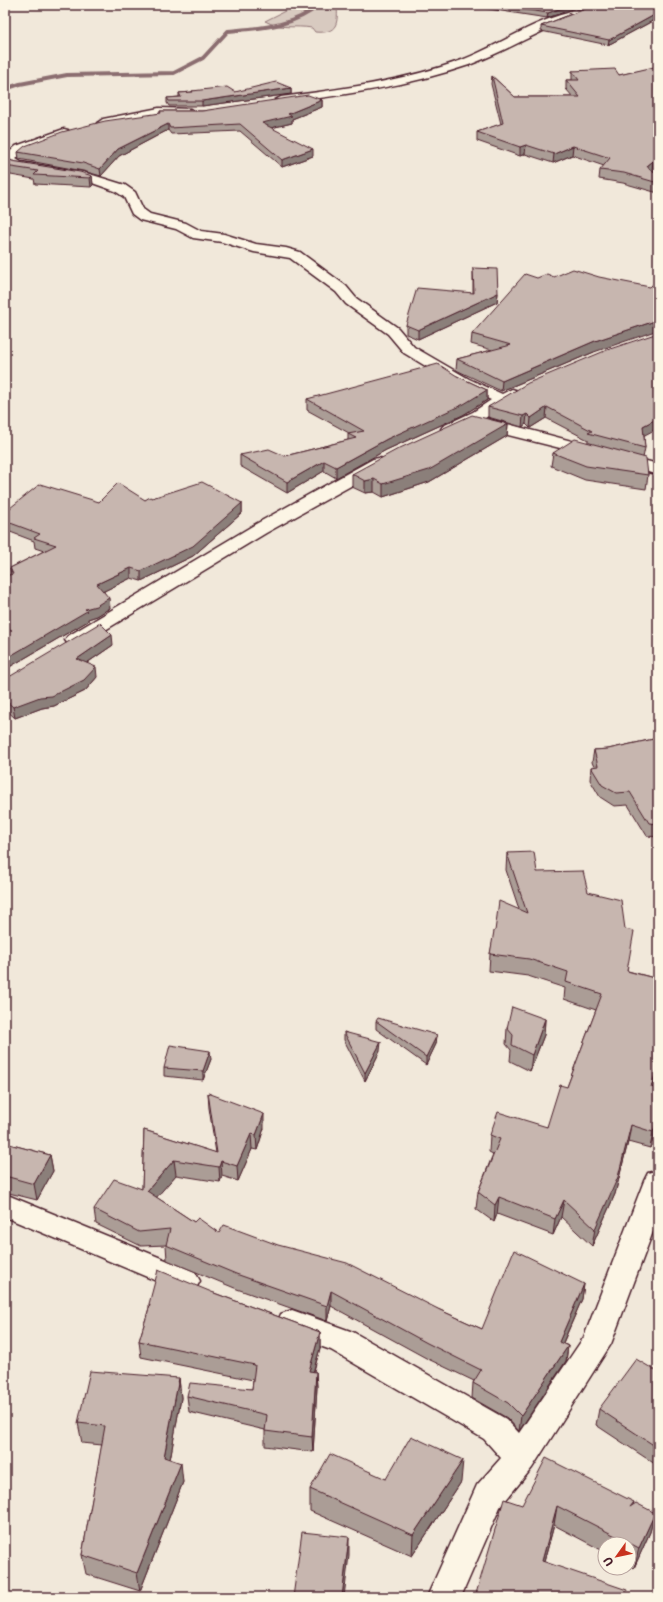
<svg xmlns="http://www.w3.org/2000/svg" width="663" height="1602" font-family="'Playpen Sans',sans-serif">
<rect width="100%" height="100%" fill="#f1e8da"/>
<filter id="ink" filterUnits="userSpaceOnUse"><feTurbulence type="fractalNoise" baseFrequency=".025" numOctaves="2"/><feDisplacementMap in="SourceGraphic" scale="8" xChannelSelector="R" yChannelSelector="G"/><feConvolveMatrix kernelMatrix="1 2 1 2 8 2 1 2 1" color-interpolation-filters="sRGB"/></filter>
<g filter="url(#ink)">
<path fill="#d8cac0" stroke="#917476" d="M297,5H337C338,23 338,34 315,32L312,28C295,25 281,30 265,21Z"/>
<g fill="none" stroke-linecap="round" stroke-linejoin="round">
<path stroke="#8b6d6f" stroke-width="4" d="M5,89L20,84L67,75L174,73L203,58L228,31C261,28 293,27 319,5"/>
<defs>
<path id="minor" d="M571,5H601L588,11L572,7Z
M568,13L573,16L572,18C537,32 504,52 469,65C408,86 345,95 281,103L275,100L281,97C342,89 404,81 462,60C498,46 531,22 568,13Z
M159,108L190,109L196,113L190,117L159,116L103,127L97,123L103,119Z
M64,129L68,130L70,133L68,136L24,152L16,159L21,162L83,172L125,185L135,192L143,209L150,214L186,223L201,231L224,234L256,244L286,248L300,252L346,286L356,298L398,328L414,347L469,379L502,394L512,389L518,391L520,394L518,397L485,418L658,464V475L608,460L496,432L473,424C463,428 454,435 443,432L441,429L443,426L473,412L491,400L457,385L404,353L388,334L346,304L336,292L290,258L254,252L222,242L193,238L176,229L140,220L132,214L124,197L115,191L81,179L13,168L5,163V156L16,146Z
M379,458L385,459L387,463L385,467L266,533L82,644L75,646L68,644L65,640L68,636L254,525L373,459Z
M658,1170V1218L611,1344L532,1468L500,1507L461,1597H427L477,1485L501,1458L484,1439L331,1350L281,1332L277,1323L281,1314L292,1310L353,1332L506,1419L519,1433L584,1337L644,1181L648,1173Z
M5,1194L195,1272L200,1281L195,1290L185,1293L5,1217Z"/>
</defs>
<use href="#minor" stroke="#4a1f2b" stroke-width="3"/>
<use href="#minor" fill="#fcf5e5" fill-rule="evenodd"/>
</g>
<path fill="#ab9d96" stroke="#4a1f2b" d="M476,5H585L547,18L476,7Z
M591,5H658V18L608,45L541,31V26L592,6Z
M658,67V171L652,170L651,171L658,173V193L623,183L599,179L600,170L604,166L572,155L553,163L525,154L520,156L477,141V132L501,124L491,84L492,76L515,97H573L566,89V80H572V71L619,75Z
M291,88V94L202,106H169L167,103V98L179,97V93L192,92V91L235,92Z
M322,100V107L292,119V123L271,128L313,156L282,167L240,131L171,134L168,130L119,156L101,176L83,171L19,159L18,152L160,113V111H202Z
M5,156L12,161L92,176L93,185L91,187L35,184L34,179L5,174Z
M473,268L498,293L497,302L418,339L406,334V325L473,293Z
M658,333L644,436L645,448L643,458L648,475L646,489L585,480L551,466L553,453L588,442V440L546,418L530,428L526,424L522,427L488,417V407Z
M472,334L594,352L501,391L456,370L457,359L492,350L471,344Z
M457,376L487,390V400L463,415L386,450L336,478L324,471L287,493L240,466V455L285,456L348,440V434L349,433L307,410V399Z
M508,424L507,436L429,482L383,497L374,492L365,493L352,487V474Z
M152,498L242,503V513L193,556L141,581L131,578L104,591L110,608L97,616L88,619V621L6,669H5V576L11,575L10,568L44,551L35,548L34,541L5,530V512L99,502L145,500Z
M113,645L87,663L97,677L85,691L54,706L42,708L15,718L5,709V683Z
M658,738V837L647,836L628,805L614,806L600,797L590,780L591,767H594L592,762L594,750L608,749Z
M507,853L537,872L588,892L628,971L658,979V1072L653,1087L658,1089V1125L650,1148L628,1142L615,1194L592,1246L561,1217L553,1235L497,1214L494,1222L476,1209L478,1192L493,1154L489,1152L490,1135L547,1127L567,1087L596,1010L564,999L565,988L528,976L489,971L490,954L495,931L519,909L506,870Z
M545,1019L544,1035L530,1071L510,1061L511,1050L506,1044L507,1028Z
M376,1021L437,1035L436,1044L426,1065L376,1029Z
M344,1032L380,1051L365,1081L344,1040Z
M211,1059L203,1080L164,1076V1068Z
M208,1093L264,1128L257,1150L252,1149L238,1181L222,1176L220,1182L176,1175L156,1197L194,1222L219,1233L440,1310L482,1329L584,1284L582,1299L563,1343L568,1346L566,1361L519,1431L507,1418L472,1398L473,1383L474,1381L426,1358L331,1306L327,1321L237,1289L167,1260L166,1245L141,1246L96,1224L94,1209L142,1189L144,1130L216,1153L209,1108Z
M5,1143L50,1155L53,1171L37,1200L5,1192Z
M214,1293L320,1332V1348L314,1371L316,1372L317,1387L313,1452L265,1446V1430L189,1412L187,1396L252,1389L253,1380L141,1357L139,1341L149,1308V1304Z
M658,1372V1466L596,1425L599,1409Z
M179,1378L181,1398L170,1459L183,1482L140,1591L86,1574L82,1555L102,1445L82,1443L78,1423Z
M386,1479L461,1482L412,1556L310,1511V1489Z
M634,1502L633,1505L655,1513L650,1532L634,1568L629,1565V1544H605V1552L554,1525L544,1562L475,1597L522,1505Z"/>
<path fill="#8b7f7a" stroke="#4a1f2b" d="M570,5H585L547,18L548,13Z
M658,13V18L608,45L609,40Z
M291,88V94L202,106V101Z
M322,100V107L292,119V123L262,130V123L288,114Z
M168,124V130L119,156L101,176L100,169L118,149Z
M526,145L525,154L520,156V147Z
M573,146L572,155L553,163L554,154Z
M313,149V156L282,167V160Z
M653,161L652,170L646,175L647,166Z
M92,176L93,185L91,187L90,178Z
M498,293L497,302L418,339V330Z
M658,320V330L594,352L501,391L502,381L595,341Z
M487,390V400L463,415L386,450L336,478V467L387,439Z
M547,407L546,418L530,428L531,418Z
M527,414L526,424L522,427L523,416Z
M658,418V428L641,437L643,426Z
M508,424L507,436L429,482L383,497V484Z
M324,461V471L287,493V482Z
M374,479V492L365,493V481Z
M242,503V513L193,556L141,581V571Z
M131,568V578L98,594L97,584Z
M109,598L110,608L97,616L88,619V621L6,669L5,659L85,609Z
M112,635L113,645L78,669L77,659Z
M96,667L97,677L85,691L54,706L42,708L15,718L13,707Z
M545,1019L544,1035L530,1071L532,1055Z
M437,1035L436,1044L426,1065V1057Z
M381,1042L380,1051L365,1081V1073Z
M210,1051L211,1059L203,1080V1071Z
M658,1065V1072L648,1104L651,1087Z
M264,1114V1128L257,1150L256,1135Z
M658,1117V1125L650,1148L653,1132Z
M631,1125L628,1142L615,1194L592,1246L595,1229Z
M251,1134L252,1149L238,1181L237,1166Z
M50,1155L53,1171L37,1200L34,1184Z
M174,1160L176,1175L149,1206L147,1191Z
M221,1161L222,1176L220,1182L219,1167Z
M499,1197L497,1214L494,1222L495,1205Z
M564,1200L561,1217L553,1235L555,1219Z
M584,1284L582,1299L557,1356L559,1342Z
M331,1291V1306L327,1321V1306Z
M320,1332V1348L309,1387V1371Z
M568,1346L566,1361L519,1431L521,1416Z
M316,1372L317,1387L313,1452L312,1437Z
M179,1378L181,1398L167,1477L164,1457Z
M463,1460L461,1482L412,1556L413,1535Z
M181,1463L183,1482L140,1591L137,1573Z
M557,1506L554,1525L539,1580L542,1561Z
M655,1513L650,1532L634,1568L639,1548Z
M349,1537V1555L344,1597H342Z"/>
<path fill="#c7b6af" stroke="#4a1f2b" d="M496,5H570L548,13Z
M594,5H658V13L609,40L541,26L593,6Z
M654,67H658V162L653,161L647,166L650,170L658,173V183L624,173L600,170L610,158L573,146L554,154L526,145L520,147L477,132L503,123L492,76L515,97H580L566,80H579L572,71L615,69L619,75Z
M276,82L291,88L202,101H169L167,98L181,97L179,93L193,92L192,91L227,87L235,92Z
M308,95L322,100L288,114L292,116L262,123L313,149L282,160L240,124L170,128L168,124L118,149L100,169L83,163L18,152L25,146L62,132L105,121L161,113L160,111H202Z
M5,156L12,161L80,172L92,176L90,178L34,175L38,171L5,166Z
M473,268L497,269L498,293L418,330L406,325L417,288L474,293Z
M573,269L599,277L650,287L658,279V320L595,341L502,381L457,359L511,345L472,334L525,274L537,278L547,274L554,277Z
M658,333V418L643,426L645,448L588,433L592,431L547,407L531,418L527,414L523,416L488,407L528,383L607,350Z
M438,364L457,376L487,390L464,404L387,439L336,467L324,461L287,482L240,455L269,449L285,456L356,438L348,434L364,431L307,399Z
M472,415L508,424L429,470L383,484L374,479L365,481L352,474L400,448Z
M575,439L646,458L648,475L586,466L553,453Z
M202,482L242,503L193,546L141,571L131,568L97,584L109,598L96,606L85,609L87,611L5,659V634L12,630L5,627V576L13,574L10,568L56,545L34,538L40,534L5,521V512L40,484L99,502L118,483L145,500L150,497L152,498Z
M100,623L112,635L77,659L96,667L84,680L52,696L40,697L13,707L5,700V683L9,677Z
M658,738V824L649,823L630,792L616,793L602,785L591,767L598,766L594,750L608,749Z
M534,852L537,872L583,871L588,892L621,900L625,929L634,931L627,971L658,979V1065L651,1087L658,1089V1117L653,1132L631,1125L618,1177L595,1229L564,1200L555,1219L499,1197L495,1205L478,1192L500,1139L490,1135L498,1112L547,1127L560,1085L567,1087L602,994L566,982L568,972L529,959L490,954L494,931H495L499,901L527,913L507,853Z
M512,1007L545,1019L532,1055L512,1045L513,1035L507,1028Z
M378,1018L437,1035L426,1057L376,1021Z
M344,1032L381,1042L365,1073Z
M170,1045L210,1051L203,1071L164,1068Z
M208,1093L264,1114L256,1135L251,1134L237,1166L221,1161L219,1167L174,1160L147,1191L194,1222L198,1218L219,1233L224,1225L278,1245L347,1263L440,1310L482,1329L514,1250L584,1284L559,1342L568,1346L521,1416L508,1403L473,1383L481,1370L427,1343L331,1291L327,1306L236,1274L166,1245L170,1229L139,1232L94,1209L114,1179L142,1189L144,1130L217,1153Z
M5,1143L50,1155L34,1184L5,1176Z
M158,1270L214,1293L320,1332L309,1371L316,1372L312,1437L265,1431L267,1415L187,1396L190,1383L252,1389L255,1365L139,1341L150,1305L149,1304Z
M636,1359L658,1372V1448L599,1409Z
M90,1371L179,1378L164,1457L181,1463L137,1573L82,1555L105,1426L78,1423Z
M411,1436L463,1460L413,1535L310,1489L330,1454L386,1479Z
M546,1458L634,1502L630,1507L636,1503L655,1513L639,1548L557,1506L542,1561L627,1590L625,1597H475L504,1499L522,1505Z
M302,1532L349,1537L342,1597H293Z
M455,1595L460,1597H454Z"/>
</g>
<rect width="663" height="1602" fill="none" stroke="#fcf5e5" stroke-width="20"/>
<rect x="10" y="10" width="643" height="1582" fill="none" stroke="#4a1f2b" stroke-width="1.5" filter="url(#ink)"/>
<g transform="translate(617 1556) rotate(237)"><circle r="19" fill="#fcf5e5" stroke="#b59f9b"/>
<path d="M0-3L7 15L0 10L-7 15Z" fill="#c8321e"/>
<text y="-6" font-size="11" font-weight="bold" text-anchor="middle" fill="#4a1f2b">U</text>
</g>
</svg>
